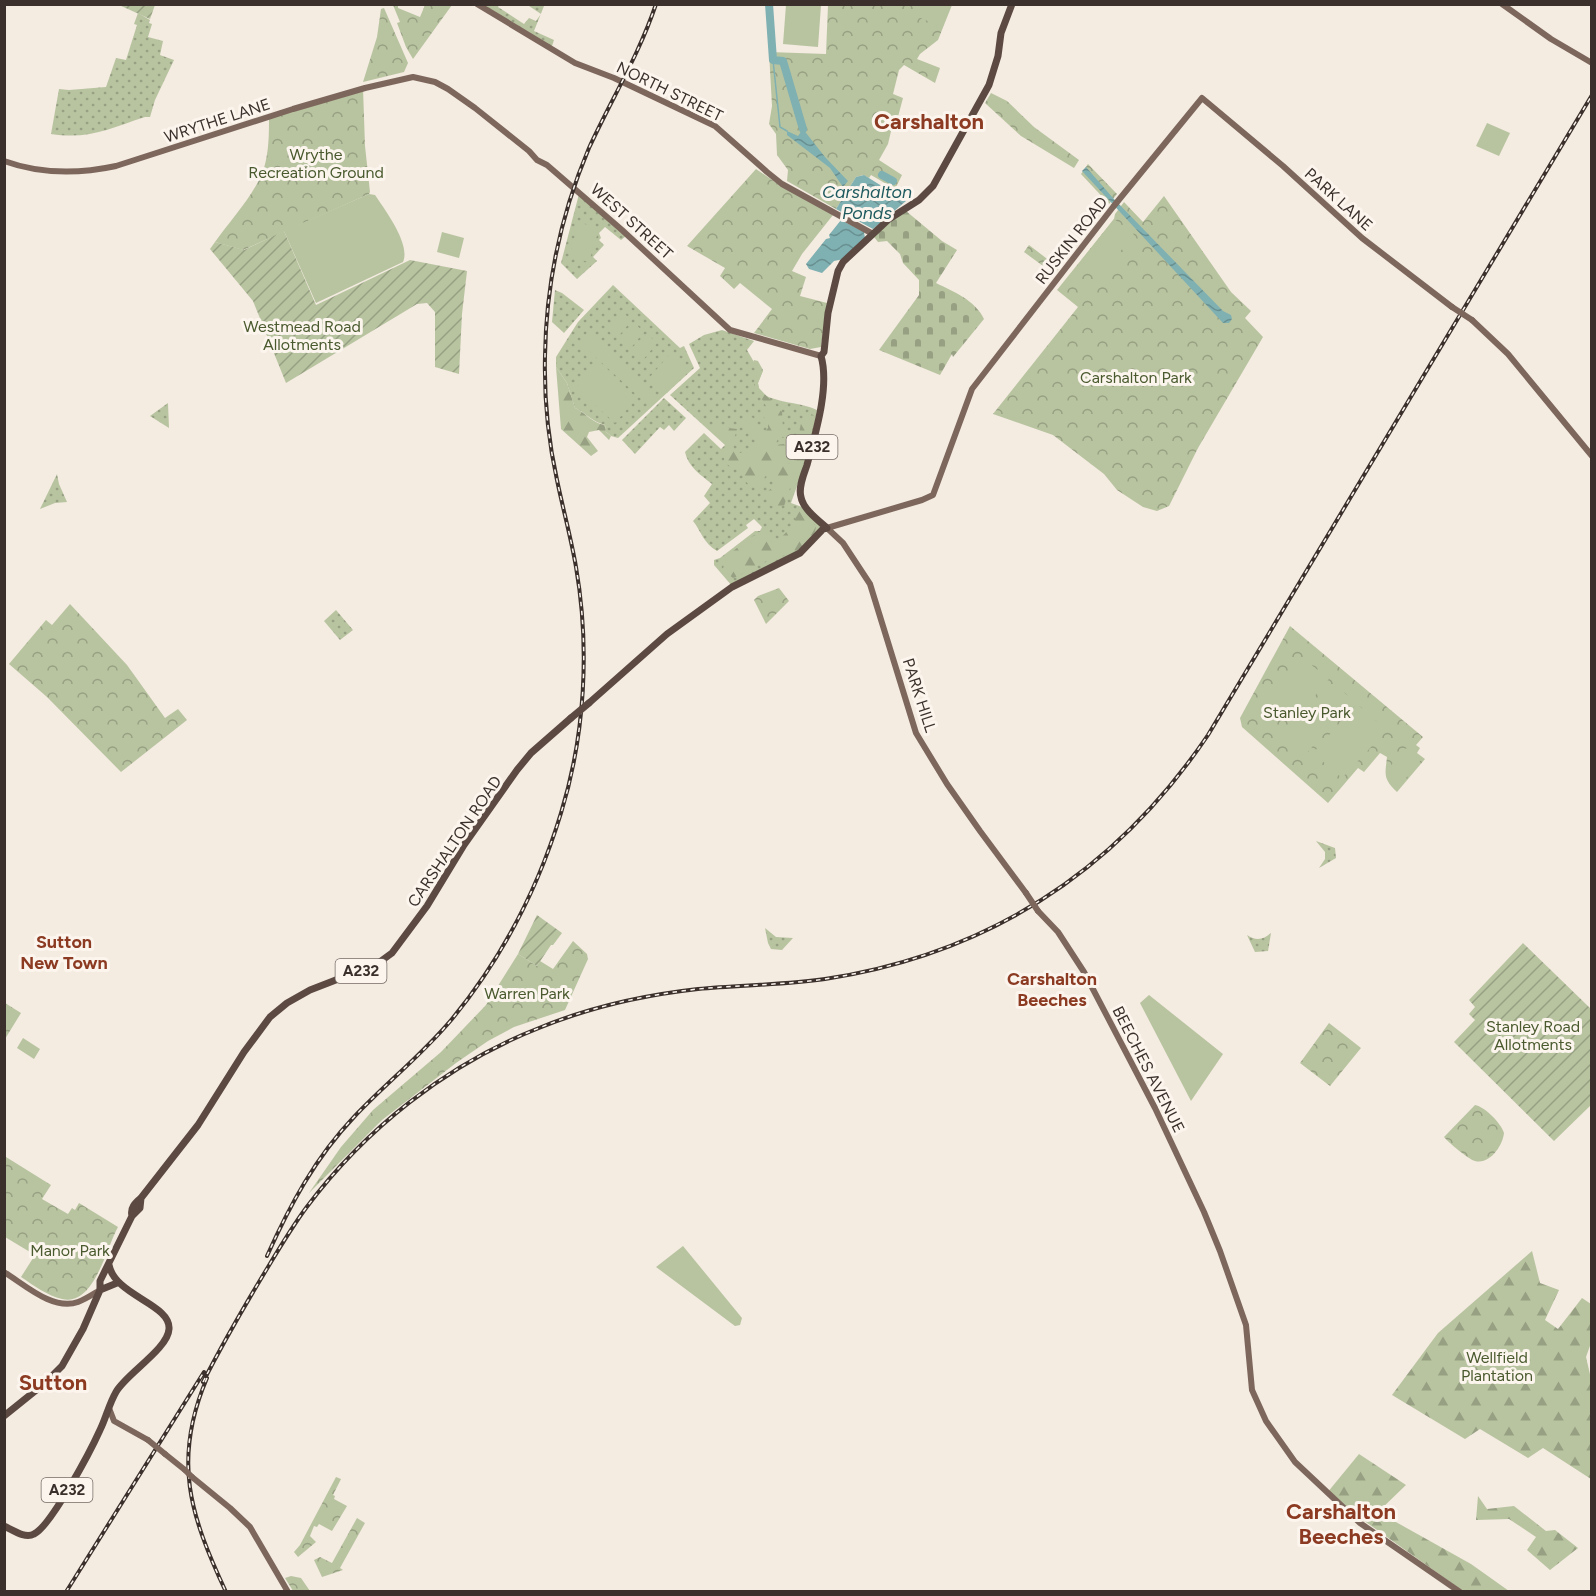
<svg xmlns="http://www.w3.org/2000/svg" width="1596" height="1596" font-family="Figtree,sans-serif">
<defs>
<pattern id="grass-dots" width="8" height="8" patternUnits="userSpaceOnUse" patternTransform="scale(1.5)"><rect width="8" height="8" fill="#b8c4a0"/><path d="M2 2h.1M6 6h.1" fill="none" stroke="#97a083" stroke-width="1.8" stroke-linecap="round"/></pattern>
<pattern id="forest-firs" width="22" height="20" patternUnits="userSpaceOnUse" patternTransform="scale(1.5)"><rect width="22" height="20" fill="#b8c4a0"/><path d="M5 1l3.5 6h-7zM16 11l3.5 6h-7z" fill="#97a083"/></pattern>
<pattern id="cemetery-stones" width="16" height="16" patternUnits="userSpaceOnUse" patternTransform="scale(1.5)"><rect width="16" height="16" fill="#b8c4a0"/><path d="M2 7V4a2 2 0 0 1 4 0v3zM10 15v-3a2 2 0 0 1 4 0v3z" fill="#97a083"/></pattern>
<pattern id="park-crowns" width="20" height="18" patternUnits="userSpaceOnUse" patternTransform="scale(1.5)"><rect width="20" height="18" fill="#b8c4a0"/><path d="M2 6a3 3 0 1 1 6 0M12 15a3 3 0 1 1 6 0" fill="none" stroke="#97a083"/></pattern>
<pattern id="garden-furrows" width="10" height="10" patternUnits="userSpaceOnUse" patternTransform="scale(1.5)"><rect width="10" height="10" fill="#b8c4a0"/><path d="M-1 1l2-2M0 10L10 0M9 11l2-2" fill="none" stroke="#97a083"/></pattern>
<pattern id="water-waves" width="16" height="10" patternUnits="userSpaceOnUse" patternTransform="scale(1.5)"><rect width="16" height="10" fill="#7fb0b2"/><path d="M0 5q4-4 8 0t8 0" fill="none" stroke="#699091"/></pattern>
</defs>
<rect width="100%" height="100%" fill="#f4ebe1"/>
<path fill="url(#grass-dots)" d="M477,5H499L498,7L524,24L529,18L536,21L541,14L529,6H544L534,31L554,40L551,49Z
M138,13L150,20L149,23L152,24L148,37L163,41L160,55L174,60L155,100L150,117H145C111,128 89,140 51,134L59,89L69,90L106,87L116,58L126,60L137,25L134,24Z
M579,194L626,236L621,240L605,227L599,233L601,238L599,240L604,245L593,257L597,261L577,279L561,263Z
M613,285L680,348L684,346L694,368L618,438L611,436L606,432L605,425C592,422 586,413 575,408L567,383L556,367V357L578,322Z
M555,290L562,293L584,310L564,333L552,322Z
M722,330L754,341L747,350L758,369L763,371L758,383L759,391C775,404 798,401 817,410L810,449L791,503L802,507L823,529L801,551L732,586L714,565V560L720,558L755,531H760L762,527L754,519L746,525L748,528L717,551C704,544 701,531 693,521L710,503L704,496L712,484C701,475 688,467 685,452L704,433L721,449L725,445L670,395L700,368L689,344L704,335Z
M664,398L686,418L674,431L669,425L664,430L660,427L635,454L622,440Z
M168,403L169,428L150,416Z
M57,474L59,484L67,502L55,503L40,509Z
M336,610L353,630L340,640L324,621Z
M1316,841L1335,848L1336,858L1319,868L1325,859V852Z
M765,928L776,937L793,938L782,950L771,949L768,943Z
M1271,933L1268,951L1255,952L1247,935C1256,941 1263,940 1271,933Z"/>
<path fill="url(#forest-firs)" d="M754,360L758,361L763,370L758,383L759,388L782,412L783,429L788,430L789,434L787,437L778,439L775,445L784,444L790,453L787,461L788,464L796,462L798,455L802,453L807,454L798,483L790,488L784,506H771L766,493L775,485L770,472C764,475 763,483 757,488C745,486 746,479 740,471C735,466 737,470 731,467C722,462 722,453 727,446L710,429V426L737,429C735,438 731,443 735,452L740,453L755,447L759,442L742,426L745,421L752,417C758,423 757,429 763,435L768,428V422L763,416L767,408L754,385L756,371L753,363Z
M556,367L567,383L575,408C586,413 592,423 605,425L606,432L611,436L609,440L599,430L589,432L587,437L598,451L591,456L561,429Z
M809,411L815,417L808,450L802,446C798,433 799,420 809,411Z
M802,508L816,527C812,554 777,555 758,565C749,569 742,575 733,578L723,570L725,557C738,548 749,537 763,530L767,533V541L777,542L794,524L798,509Z
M1532,1251L1540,1283L1559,1290L1545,1320L1558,1329L1582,1298L1591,1304V1343L1586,1357L1592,1383L1591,1479L1543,1448L1528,1458L1480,1429L1465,1439L1392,1395L1438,1333Z
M1359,1454L1406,1485L1378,1512L1471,1564L1509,1591H1463L1363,1520L1347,1512L1327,1493Z
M1478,1496L1487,1509L1514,1506L1546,1531L1555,1530L1578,1548L1550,1570L1527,1550L1536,1537L1509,1519L1476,1520Z"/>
<path fill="url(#cemetery-stones)" d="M906,211L942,241L957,250L936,283C954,292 975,300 984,319L953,357L952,354L940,375L879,350L919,295V280L903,263L900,254L887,241L878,242L874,237L893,218Z"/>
<path fill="url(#park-crowns)" d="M393,5H398V8L420,17L425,5H452L413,59L406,47L397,23L400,22Z
M828,5H952L938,40L920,54L917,59L940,68L935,83L904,65L899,70L893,94L903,98L895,128L892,127L888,144L879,160L902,175L895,189L871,175L869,178L863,175L856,177L836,209L787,181L788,170L777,155L776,134L769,124L772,106L769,52L826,54Z
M384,8L408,63L404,72L363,82L377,37L381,9Z
M363,88L365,146L370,192L369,194L243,250L215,242C230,221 256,193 264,168C269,151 269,134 269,117Z
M991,93L1007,101L1034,127L1079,160L1074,168L1021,136L985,103Z
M1088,164L1117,194L1109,204L1081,174Z
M756,169L781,186L833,215L802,254L792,271L806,277L800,296L827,303L821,347L810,349L754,333L772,309L740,283L734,289L720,276L725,268L687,246Z
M1164,196L1231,292L1251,311L1245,318L1263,337L1198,448L1169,506L1157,511L1143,507L1117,490L1104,474L1053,435L993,414L1078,307L1057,290L1114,219L1115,214L1124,202L1143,222Z
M1029,245L1059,268L1054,274L1024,252Z
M779,588L789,601L766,624L754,600L758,596Z
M70,604L127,665L165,718L178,709L187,720L121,772L47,697L9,664L46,620L52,625Z
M1290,626L1423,737L1416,745L1420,748L1417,753L1425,759L1397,792C1383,779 1385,775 1387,757L1380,753L1364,772L1358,768L1328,803L1242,727L1240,718Z
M573,941L587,954L588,959L565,1010L514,1027L488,1041L456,1063L382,1120L309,1193L341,1147L373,1110L441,1052L486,1005L518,954L537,966L540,961L553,969Z
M5,1003L21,1013L5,1039Z
M1329,1023L1361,1048L1330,1086L1300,1063Z
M1475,1105C1485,1107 1501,1123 1504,1133C1503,1145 1490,1165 1475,1161C1468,1159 1449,1143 1444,1137Z
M6,1157L51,1185L42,1199L68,1214L72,1208L75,1210L79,1203L118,1227C106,1248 94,1307 62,1299C48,1296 33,1285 21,1277L35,1255L5,1237Z
M336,1477L341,1479L333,1495L335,1496L334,1499L347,1506L332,1531L319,1524L317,1527L314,1526L310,1536L316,1542L298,1557L294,1552L300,1545Z
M357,1518L365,1523L340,1568L343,1570L322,1577L314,1560L320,1557L332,1563Z
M291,1576L301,1578L310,1591H293L285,1578Z"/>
<path fill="url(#garden-furrows)" d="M119,5L155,4V5L150,19Z
M284,231L316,305L410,260L467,271L462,314L459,374L435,367V312L427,303L417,304L286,383L253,301L210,249L215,242L244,250Z
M537,915L562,933L553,945H551L537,966L518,954Z
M1523,943L1591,1009V1105L1554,1141L1454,1042L1475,1020L1469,1014L1475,1007L1469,1000Z"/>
<path fill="#b8c4a0" d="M786,5H821L818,47L783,44Z
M923,5H951L942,27L918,17Z
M1487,123L1510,133L1499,156L1476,146Z
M369,194L375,195C385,210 411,244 403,262L316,303L284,231Z
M1114,219L1134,234L1101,276L1081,261Z
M579,222L599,229L589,262L569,257Z
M442,232L464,238L459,258L437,252Z
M621,311L632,320L617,338L606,329Z
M634,323L644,332L630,349L619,340Z
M587,333L658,397L649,406L579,342Z
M647,334L657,343L642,361L632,351Z
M670,354L688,369L667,393L649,378Z
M598,363L637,398L615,423L576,388Z
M1304,659L1329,679L1296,718L1272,697Z
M1339,688L1354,701L1332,724L1318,712Z
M1357,704L1387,730L1342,778L1313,753Z
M1311,710L1330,727L1304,756L1285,739Z
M1406,748L1421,760L1401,784L1386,771Z
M1149,995L1223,1054L1191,1101L1140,1003Z
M23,1038L40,1049L34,1059L17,1048Z
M683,1246L742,1318L740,1325L735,1326L656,1267Z"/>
<path fill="url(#water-waves)" d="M803,129L825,157L848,181L843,187L830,168L787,135V131L798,136Z
M1086,167L1113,198L1223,311L1231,315L1232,319L1229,323H1223L1082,171Z
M864,175L906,201L873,229L836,209L856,177Z
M841,220L864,232L865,238L844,259L834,261L822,273L809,269L806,264L826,239L830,238L829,235Z"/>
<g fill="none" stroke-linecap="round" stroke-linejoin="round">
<path stroke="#7fb0b2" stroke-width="1.5" d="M773,60L780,127L787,131"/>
<path stroke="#7fb0b2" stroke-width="8" d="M769,4L773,60L783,61L803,129
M882,175L893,181"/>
<path stroke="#7d675c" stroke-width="6" d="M477,4L575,63L614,78L715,126L767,172L782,184L873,234
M1502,4L1551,39L1592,63
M4,161C40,174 79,174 116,166L293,109L365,88L413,77L435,82L448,89L475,108L529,151L537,160L547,165L622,230L730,330L821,356
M1472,320L1508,354L1592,456
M1026,893L980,831L947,784L916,733L870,584L843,543L827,528L922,500L933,495L972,389L1113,207L1202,98L1283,166L1362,238L1452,307
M1038,911L1058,932L1084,972L1155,1108L1204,1212L1220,1251L1246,1325L1252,1390L1266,1421L1295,1462L1360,1523L1460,1592
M4,1272C25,1285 53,1311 78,1302C86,1299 93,1294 100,1290
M109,1408L114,1421L148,1440
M165,1454L185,1470
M192,1477L230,1508L250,1527L288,1592"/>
<path stroke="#5c4a42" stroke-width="7" d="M589,703L667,634L732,587L800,553L823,529L827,528C818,520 803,509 801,497C798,487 804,474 807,465C815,435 830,387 821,356L824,352L828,313L838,271L843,262L889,219L919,200L933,186L989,85L998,56L1001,33L1012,4
M132,1216L140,1208L141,1198
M100,1290L117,1283
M4,1416L45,1383L62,1366L83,1329L100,1290V1281L132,1216C130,1208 135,1203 141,1198L198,1125L244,1052L270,1017L287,1003L310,990L377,964L392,953L427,906L464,845L517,770L531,753L571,718
M4,1526C13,1530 25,1539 34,1534C51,1526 91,1450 100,1430C106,1418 109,1404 116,1392C126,1374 168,1349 169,1329C171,1304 115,1296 109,1265"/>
<defs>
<path id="rail" d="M267,1256C290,1205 315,1158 354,1117C386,1083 422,1055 452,1019C502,958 538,889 561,813C585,735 590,648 576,567C571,538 563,509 557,480C548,439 544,398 545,356C546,285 561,214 589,148C611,100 639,55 656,4
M207,1378C172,1460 190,1515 226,1592
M203,1382C223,1343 245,1305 268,1267C280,1247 292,1227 306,1208C365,1129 447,1064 539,1028C590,1007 644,995 698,989C740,985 783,985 825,979C988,954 1116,871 1208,735L1592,95
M66,1592L204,1372"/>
</defs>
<use href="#rail" stroke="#3b302b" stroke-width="4"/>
<use href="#rail" stroke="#fbf5ee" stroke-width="1.5" stroke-dasharray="4.5" stroke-linecap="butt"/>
<path stroke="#7d675c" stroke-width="6" d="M1452,307L1472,320
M1026,893L1038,911
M148,1440L165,1454
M185,1470L192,1477"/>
<path stroke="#5c4a42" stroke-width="7" d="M571,718L589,703"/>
</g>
<g text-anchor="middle" stroke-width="6" stroke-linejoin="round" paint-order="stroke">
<g fill="#fbf5ee" stroke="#756b66" stroke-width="1.5">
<rect x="786.5" y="435" width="51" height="24" rx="4.5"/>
<rect x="335.5" y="959" width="51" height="24" rx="4.5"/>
<rect x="41.5" y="1478" width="51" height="24" rx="4.5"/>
</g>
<g font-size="15" font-weight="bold" fill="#3b302b">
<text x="812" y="452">A232</text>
<text x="361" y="976">A232</text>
<text x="67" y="1495">A232</text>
</g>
<g font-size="16" fill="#3b302b" stroke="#fbf5ee">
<text transform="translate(670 91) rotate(26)" y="6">NORTH STREET</text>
<text transform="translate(217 120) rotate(-18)" y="6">WRYTHE LANE</text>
<text transform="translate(1339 199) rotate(42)" y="6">PARK LANE</text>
<text transform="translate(632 221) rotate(42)" y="6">WEST STREET</text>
<text transform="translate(1071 240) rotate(-52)" y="6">RUSKIN ROAD</text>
<text transform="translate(920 695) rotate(72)" y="6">PARK HILL</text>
<text transform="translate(454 841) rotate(-56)" y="6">CARSHALTON ROAD</text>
<text transform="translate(1149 1069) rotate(63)" y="6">BEECHES AVENUE</text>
</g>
<g font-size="16" fill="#4a5a2e" stroke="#fbf5ee">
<text x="316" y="160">Wrythe<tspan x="316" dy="18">Recreation Ground</tspan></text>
<text x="302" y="332">Westmead Road<tspan x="302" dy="18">Allotments</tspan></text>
<text x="1136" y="383">Carshalton Park</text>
<text x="1307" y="718">Stanley Park</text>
<text x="527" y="999">Warren Park</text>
<text x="1533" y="1032">Stanley Road<tspan x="1533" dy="18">Allotments</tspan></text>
<text x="70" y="1256">Manor Park</text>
<text x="1497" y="1363">Wellfield<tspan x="1497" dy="18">Plantation</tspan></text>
</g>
<g font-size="18" font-style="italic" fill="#1f5a5e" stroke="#fbf5ee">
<text x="867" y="198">Carshalton<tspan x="867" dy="21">Ponds</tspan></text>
</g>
<g font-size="18" font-weight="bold" fill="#8c3b22" stroke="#fbf5ee">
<text x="64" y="948">Sutton<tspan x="64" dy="21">New Town</tspan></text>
<text x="1052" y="985">Carshalton<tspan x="1052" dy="21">Beeches</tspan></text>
</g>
<g font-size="22" font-weight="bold" fill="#8c3b22" stroke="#fbf5ee">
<text x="929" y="129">Carshalton</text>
<text x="53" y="1390">Sutton</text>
<text x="1341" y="1519">Carshalton<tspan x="1341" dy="25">Beeches</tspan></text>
</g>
</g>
<rect width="1596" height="1596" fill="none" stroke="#3b302b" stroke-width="12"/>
</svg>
